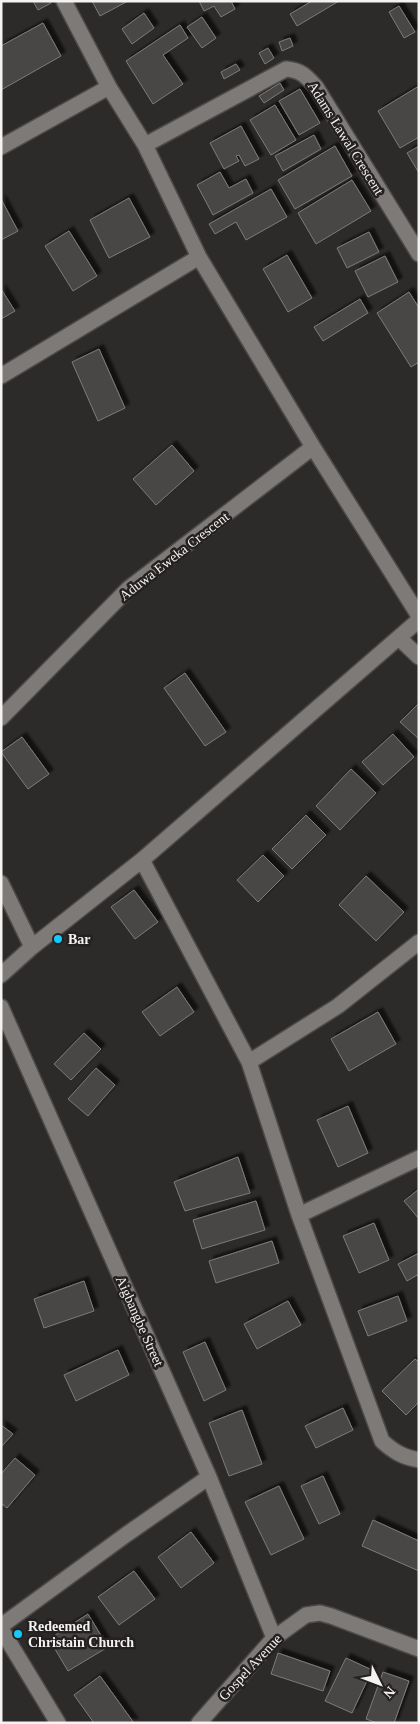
<svg xmlns="http://www.w3.org/2000/svg" width="420" height="1724" font-family="Georgia,serif">
<defs>
<filter id="shadow"><feDropShadow dx="4.5" dy="-4.5" stdDeviation="1" flood-color="#0009"/></filter>
</defs>
<rect width="100%" height="100%" fill="#2d2b2a"/>
<path fill="#484644" stroke="#7e7b79" filter="url(#shadow)" d="M33,1H50L51,3L38,10Z
M92,1H128L100,16Z
M199,1H231L235,9L221,17L214,6L204,11Z
M312,1H339L297,26L290,14Z
M399,6L415,32L404,38L389,12Z
M144,13L154,28L132,44L122,29Z
M202,17L216,38L202,48L187,27Z
M43,23L61,56L1,90V46Z
M180,25L188,38L163,55L183,84L153,104L126,61Z
M290,38L293,46L282,51L279,42Z
M268,48L274,58L265,64L259,53Z
M236,64L240,70L224,79L221,72Z
M280,83L284,90L264,103L259,96Z
M419,86V137L400,148L378,111Z
M300,89L320,123L299,135L279,101Z
M275,105L296,140L271,155L250,120Z
M241,126L259,159L245,166L239,155L236,156L239,161L224,169L210,143Z
M314,135L321,149L283,171L275,156Z
M335,146L352,176L295,209L278,180Z
M419,146V173L407,153Z
M220,172L229,188L246,179L253,193L213,215L197,185Z
M352,180L371,211L316,244L298,213Z
M271,189L287,217L246,240L236,222L215,234L209,224Z
M129,198L150,237L109,258L90,220Z
M1,199L18,231L1,240Z
M69,231L97,276L73,291L45,246Z
M369,232L379,252L347,268L337,248Z
M287,255L312,298L288,312L263,269Z
M385,256L398,282L368,297L355,271Z
M1,289L15,311L1,319Z
M409,292L419,308V362L411,367L377,313Z
M360,299L368,313L323,341L314,327Z
M99,349L125,408L98,421L72,362Z
M172,445L194,471L156,505L133,479Z
M185,673L226,732L205,746L164,688Z
M419,703V739L400,722Z
M393,734L414,757L383,785L362,762Z
M22,737L49,774L28,789L1,752Z
M351,769L376,793L340,830L316,806Z
M306,815L326,835L292,869L272,849Z
M263,855L284,876L258,902L237,880Z
M366,876L404,912L376,941L339,905Z
M134,890L158,922L135,939L111,907Z
M177,987L194,1012L160,1036L142,1012Z
M378,1012L396,1044L349,1071L331,1039Z
M84,1033L101,1049L71,1080L54,1064Z
M96,1068L115,1085L88,1116L68,1099Z
M348,1106L368,1153L338,1167L317,1120Z
M238,1157L250,1193L185,1211L174,1182Z
M419,1189V1219L404,1201Z
M256,1201L265,1230L202,1249L193,1220Z
M374,1223L389,1260L359,1273L343,1236Z
M272,1241L279,1263L216,1283L209,1261Z
M419,1253V1274L407,1281L398,1264Z
M84,1281L94,1311L44,1328L34,1299Z
M398,1296L407,1321L368,1336L358,1311Z
M288,1301L301,1325L257,1349L244,1324Z
M205,1342L226,1390L204,1401L183,1352Z
M118,1350L129,1375L76,1401L64,1375Z
M415,1359L419,1362V1402L406,1415L382,1391Z
M343,1408L353,1430L316,1448L305,1426Z
M242,1410L262,1464L229,1476L209,1423Z
M1,1425L13,1434L1,1447Z
M15,1458L35,1475L7,1508L1,1503V1474Z
M323,1476L340,1514L319,1524L301,1486Z
M279,1486L304,1539L271,1555L245,1502Z
M373,1520L419,1541V1571L362,1546Z
M191,1532L214,1563L181,1588L158,1557Z
M134,1571L155,1599L119,1625L98,1597Z
M88,1614L108,1647L68,1671L49,1639Z
M278,1653L330,1671L323,1691L271,1674Z
M346,1658L372,1670L352,1713L325,1701Z
M383,1672L409,1681L394,1723H377L366,1719Z
M100,1676L134,1723H94L74,1695Z"/>
<g fill="none" stroke-linecap="round" stroke-linejoin="round">
<defs>
<path id="street" d="M64,1L109,87L145,145L199,257L313,447L419,616
M145,145L286,69C301,70 306,76 316,87L419,254
M1,147L109,87
M1,376L199,257
M399,638L419,657
M1,718L128,589L313,447
M142,860L249,1062L299,1215L382,1441C394,1452 403,1457 419,1460
M1,883L32,947
M1,975L32,947L142,860L419,620
M1,1007L209,1477L274,1638
M249,1062L338,1006L419,942
M299,1215L419,1158
M1,1626L127,1534L209,1477
M1,1629L58,1723
M199,1723L274,1638L306,1615L320,1613L331,1616L419,1649"/>
</defs>
<use href="#street" stroke="#4c4948" stroke-width="18"/>
<use href="#street" stroke="#7d7a78" stroke-width="15"/>
</g>
<g fill="#13cafb" stroke="#242120" stroke-width="2">
<circle cx="58" cy="939" r="5"/>
<circle cx="18" cy="1634" r="5"/>
</g>
<g text-anchor="middle" stroke-width="5" stroke-linejoin="round" paint-order="stroke">
<g font-size="14" fill="#f5f3f2" stroke="#242120">
<text transform="translate(346 138) rotate(58)" y="5">Adams Lawal Crescent</text>
<text transform="translate(174 556) rotate(-38)" y="5">Aduwa Eweka Crescent</text>
<text transform="translate(140 1321) rotate(66)" y="5">Aigbangbe Street</text>
<text transform="translate(250 1667) rotate(-47)" y="5">Gospel Avenue</text>
</g>
<g font-size="14" font-weight="bold" fill="#f5f3f2" stroke="#242120" text-anchor="start">
<text x="68" y="944">Bar</text>
<text x="28" y="1631">Redeemed<tspan x="28" dy="16">Christain Church</tspan></text>
</g>
</g>
<rect width="420" height="1724" fill="none" stroke="#f5f3f2" stroke-width="5"/>
<g transform="translate(380 1684) rotate(132)" stroke="#242120" stroke-width="4" paint-order="stroke">
<path d="M0-4L9 19L0 12L-9 19Z" fill="#f5f3f2"/>
<text y="-8" font-size="14" font-weight="bold" text-anchor="middle" fill="#f5f3f2">N</text>
</g>
</svg>
